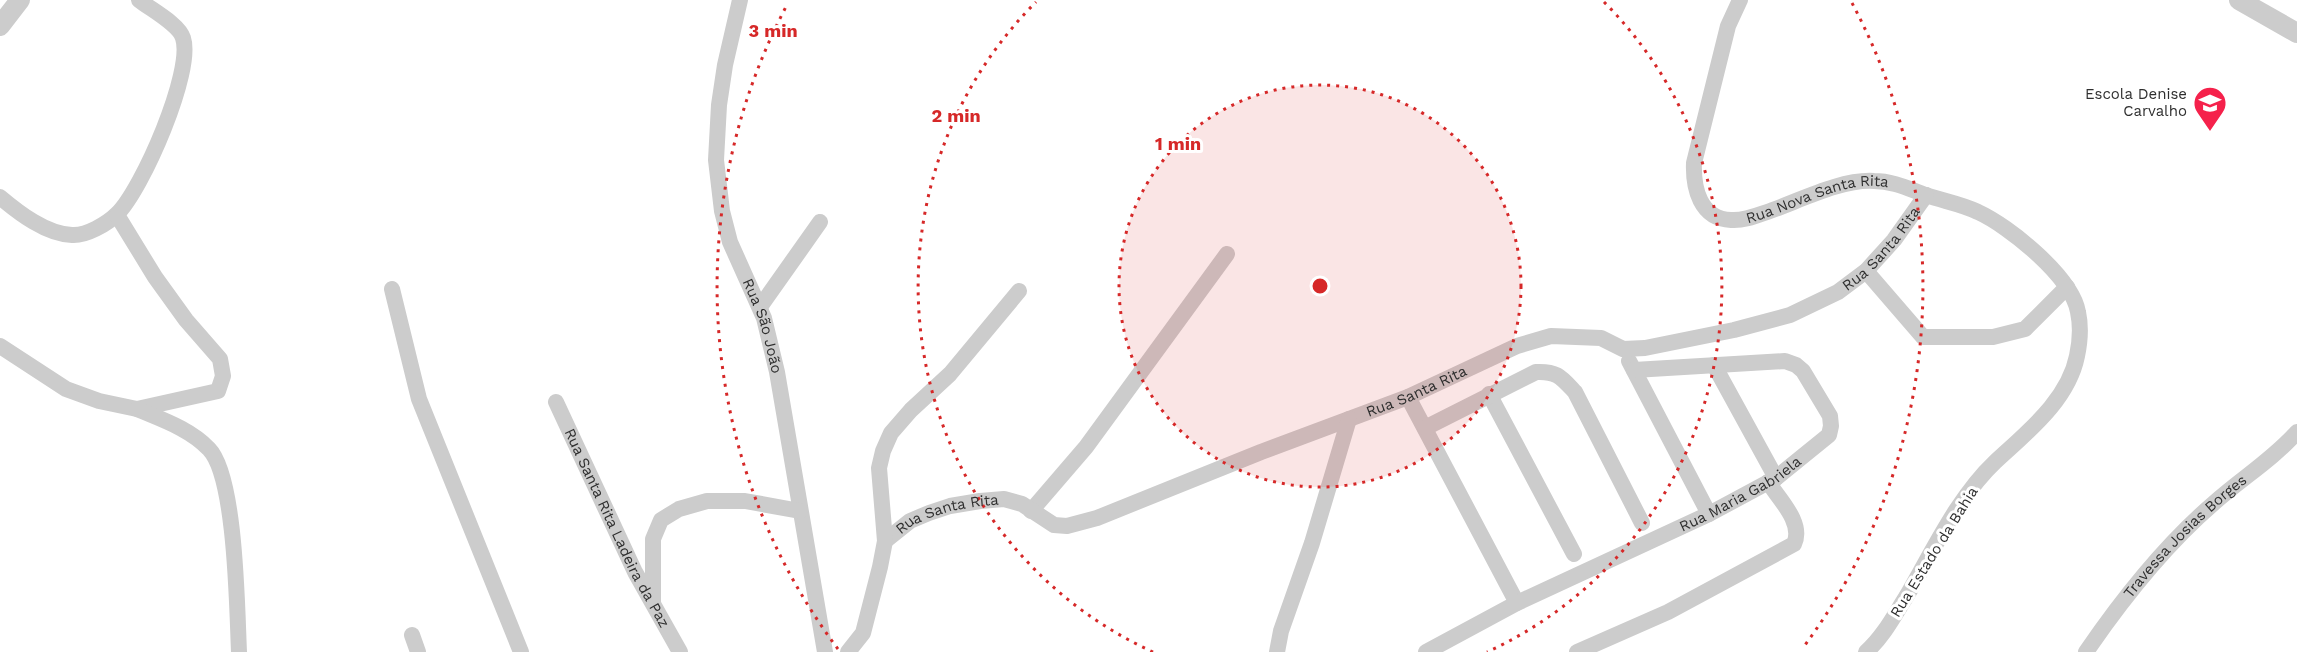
<svg xmlns="http://www.w3.org/2000/svg" width="2297" height="652" font-family="'Work Sans',sans-serif">
<rect width="100%" height="100%" fill="#fff"/>
<g fill="none" stroke-linecap="round" stroke-linejoin="round">
<g stroke="#ccc" stroke-width="16">
<path id="s1" d="M740,0L725,65L719,105L716,160L722,211L730,242L764,318L777,372L825,652"/>
<path id="s2" d="M1740,0L1728,26L1694,163C1693,188 1700,219 1731,220C1745,221 1758,215 1770,211C1801,200 1842,179 1874,181C1893,181 1909,189 1926,195C1943,201 1962,204 1978,212C2009,226 2072,277 2078,312C2081,326 2080,342 2077,356C2068,401 2026,433 1995,462C1957,498 1932,553 1906,597C1894,616 1883,637 1866,652"/>
<path d="M0,197C19,213 46,234 72,235C86,236 107,224 117,214C142,190 194,71 183,38C179,24 150,9 139,0"/>
<path d="M1866,271L1923,337H1993L2025,329L2067,287"/>
<path d="M392,289L419,399L521,652"/>
<path d="M760,307L820,222"/>
<path d="M0,346L66,389L99,401L137,409L218,391L223,376L220,359L186,320L155,277L117,215"/>
<path d="M1629,361L1709,514"/>
<path d="M1714,365L1776,478"/>
<path d="M1489,394L1574,554"/>
<path d="M1408,397L1517,603"/>
<path id="s3" d="M556,402L635,572L680,652"/>
<path d="M137,409C163,420 190,429 209,449C236,477 237,610 239,652"/>
<path d="M1425,428L1536,372C1557,371 1561,377 1575,392L1642,523"/>
<path d="M1031,511L1086,447L1227,254"/>
<path id="s4" d="M885,541L910,521L929,513L950,506L980,501L1004,499L1022,504L1054,525L1067,526L1097,518L1261,452L1408,397L1517,346L1551,336L1601,338L1623,349L1645,348L1734,330L1790,315L1838,292L1866,271L1894,240L1926,195"/>
<path d="M653,601V539L661,520L679,509L707,501H745L800,511"/>
<path d="M412,635L418,652"/>
<path d="M848,652L863,633L880,567L885,541L879,468L883,451L891,433L911,410L950,374L1019,291"/>
<path d="M1277,652L1281,631L1312,543L1349,419"/>
<path id="s5" d="M1426,652L1517,603L1709,514L1776,478L1829,435L1831,426L1830,416L1803,371L1796,365L1785,361L1634,370"/>
<path d="M1577,652L1668,612L1794,544C1804,523 1779,499 1768,482"/>
<path id="s6" d="M2086,652C2123,598 2164,546 2214,503C2242,478 2272,460 2297,432"/>
</g>
<path stroke="#ccc" stroke-width="20" d="M2239,0L2297,33
M0,26L20,0"/>
</g>
<circle cx="1320" cy="286" r="201" fill="#d62828" fill-opacity=".12"/>
<g fill="none" stroke="#d62828" stroke-width="3" stroke-dasharray="3 6">
<circle cx="1320" cy="286" r="201"/>
<path d="M1153 652A402 402 0 0 1 1036 2M1604 2A402 402 0 0 1 1487 652"/>
<path d="M838 649A603 603 0 0 1 788 3M1852 3A603 603 0 0 1 1802 649"/>
</g>
<defs>
<symbol id="school-pin" viewBox="-11 -11 22 30"><path d="M0 17L-7.5 6A9.5 9.5 0 1 1 7.5 6Z" fill="#f5214b" stroke="#fff"/><path d="M0-5L7-2L0 1L-7-2ZM-4 1L0 2.5L4 1V4Q0 6-4 4Z" fill="#fff"/></symbol>
</defs>
<g fill-rule="evenodd">
<use href="#school-pin" x="2191" y="84" width="38" height="52"/>
</g>
<g text-anchor="middle" stroke-width="6" stroke-linejoin="round" paint-order="stroke">
<g font-size="15" fill="#2f2f2f" stroke="#fff" text-anchor="end">
<text x="2187" y="99">Escola Denise<tspan x="2187" dy="17">Carvalho</tspan></text>
</g>
<g font-size="15" fill="#2f2f2f" stroke="#fff">
<text dy="5" stroke="none"><textPath href="#s2" startOffset="336">Rua Nova Santa Rita</textPath></text>
<text dy="5" stroke="none"><textPath href="#s4" startOffset="1080">Rua Santa Rita</textPath></text>
<text dy="5" stroke="none"><textPath href="#s1" startOffset="336">Rua São João</textPath></text>
<text dy="5" stroke="none"><textPath href="#s4" startOffset="574">Rua Santa Rita</textPath></text>
<text dy="5" stroke="none"><textPath href="#s5" startOffset="352">Rua Maria Gabriela</textPath></text>
<text dy="5" stroke="none"><textPath href="#s4" startOffset="70">Rua Santa Rita</textPath></text>
<text dy="5" stroke="none"><textPath href="#s3" startOffset="140">Rua Santa Rita Ladeira da Paz</textPath></text>
<text dy="5" stroke="none"><textPath href="#s6" startOffset="153">Travessa Josias Borges</textPath></text>
<text transform="translate(1934 552) rotate(-58)" y="5">Rua Estado da Bahia</text>
</g>
</g>
<circle cx="1320" cy="286" r="9" fill="#d62828" stroke="#fff" stroke-width="3"/>
<g font-size="18" text-anchor="middle" font-weight="bold" fill="#d62828" stroke="#fff" stroke-width="6" stroke-linejoin="round" paint-order="stroke">
<text x="773" y="37">3 min</text>
<text x="956" y="122">2 min</text>
<text x="1178" y="150">1 min</text>
</g>
</svg>
